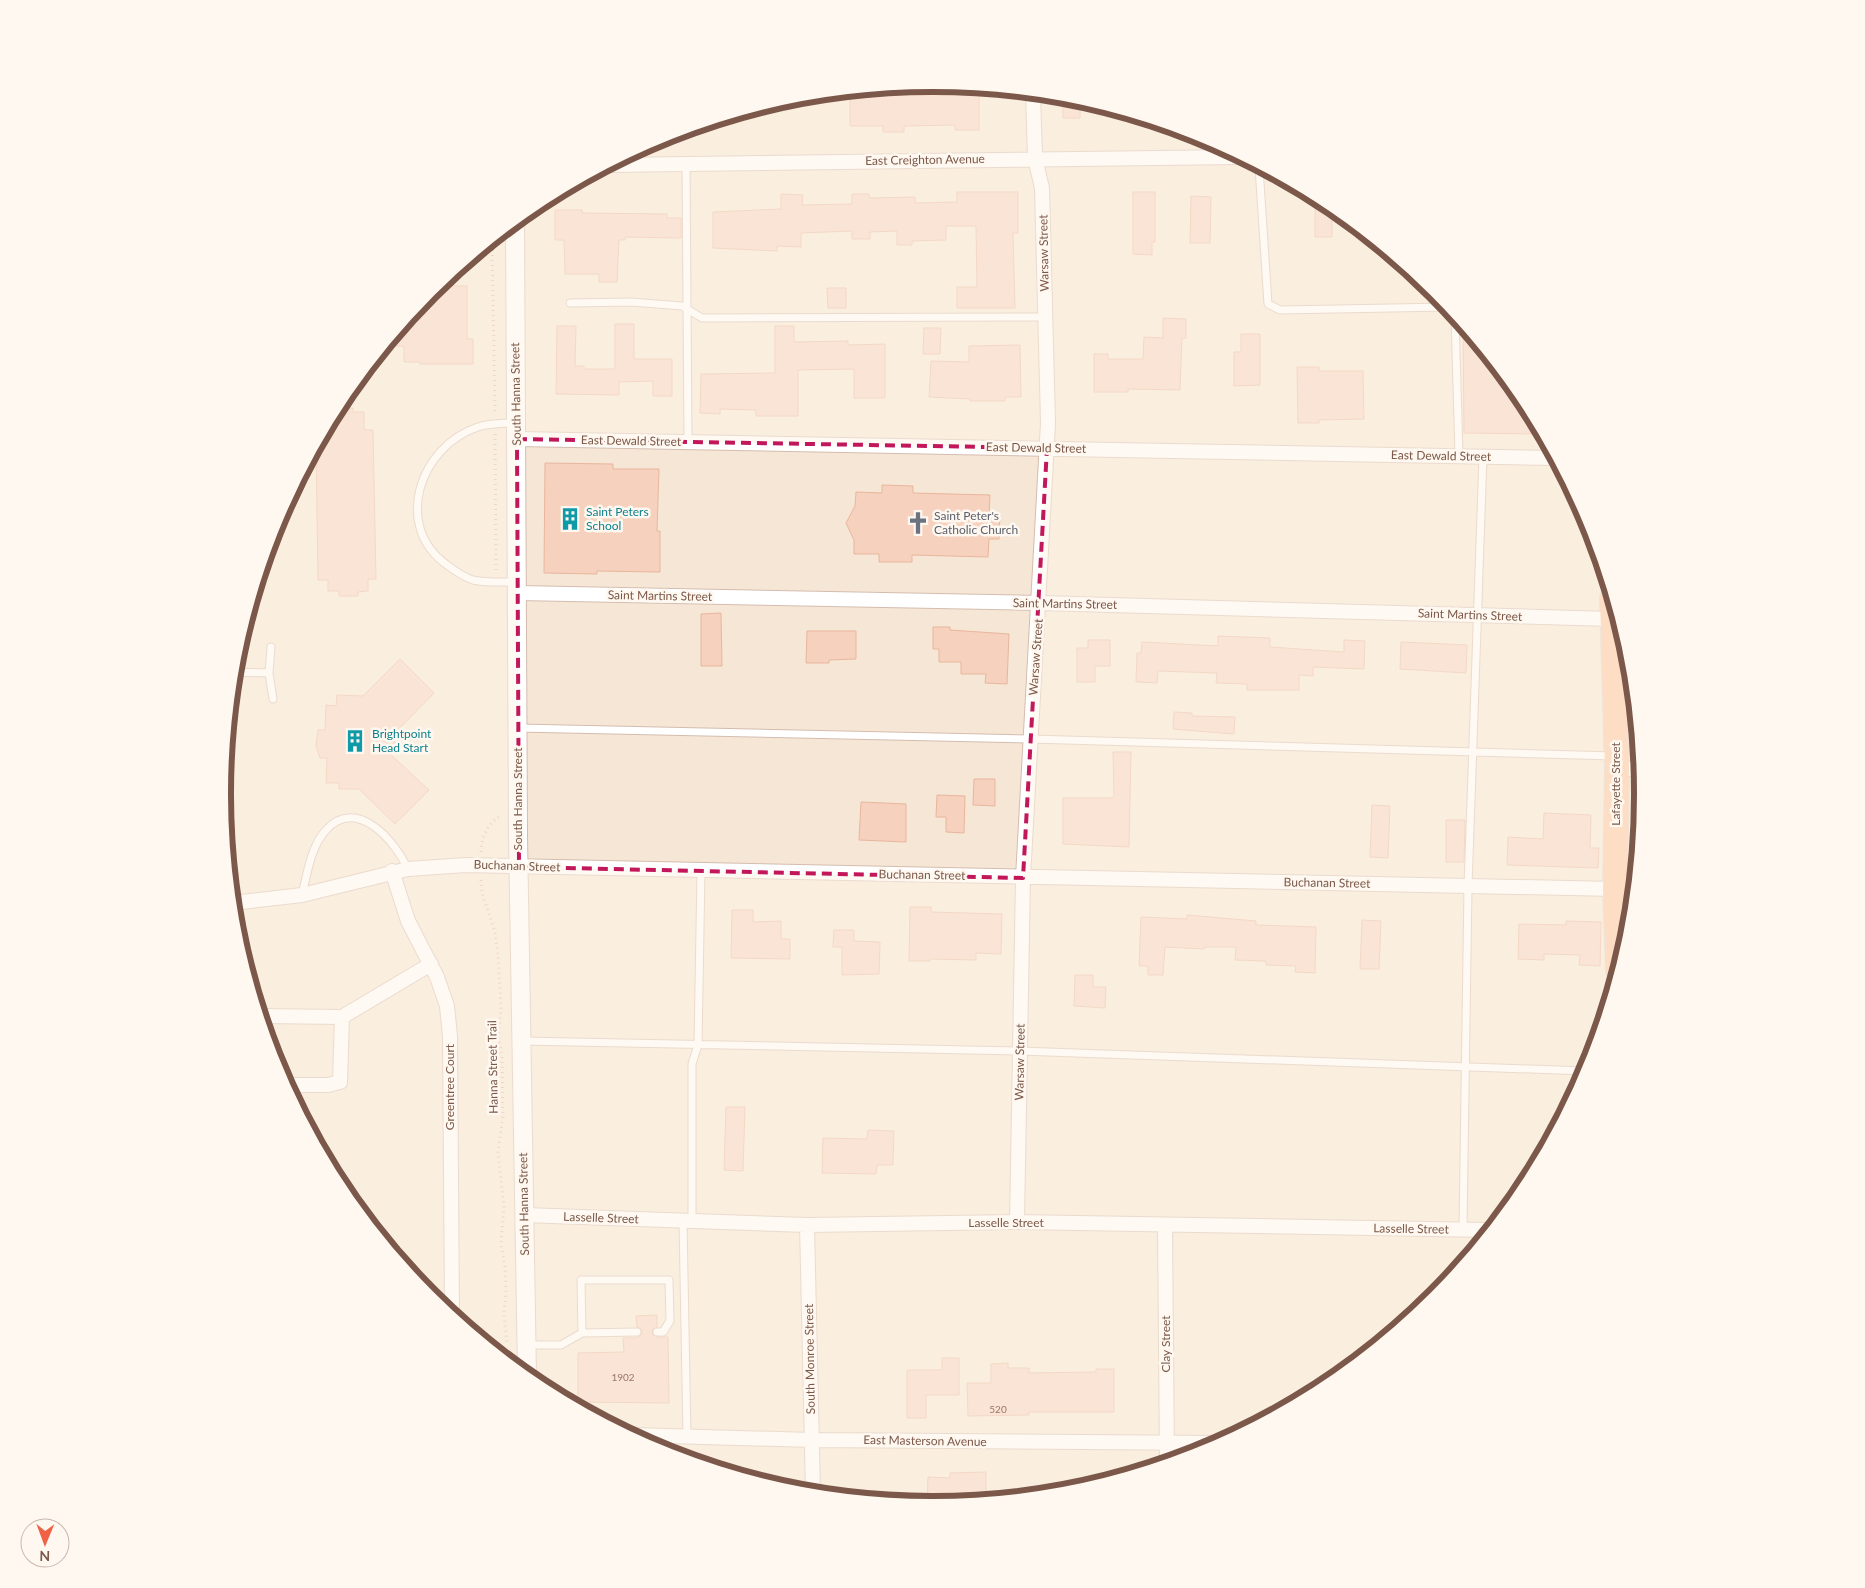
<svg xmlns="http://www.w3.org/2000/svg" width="1865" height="1588" font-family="Lato,sans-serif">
<rect width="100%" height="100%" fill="#fef4e8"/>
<path fill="#f6e6d6" d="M224 794a708 708 0 1 1 1416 0a708 708 0 1 1-1416 0Z"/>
<path fill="#f5d1be" stroke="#e9b69d" d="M933,84L979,88V130H955V125L904,126V132H883V126H850V92Z
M1063,97L1080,100V118H1063Z
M957,192H1018V233H1013L1015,308H957V287H977L976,226H946V240L912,241V245H897V231L870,232V239H852V231L801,233V247L777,246V251L713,248V212L781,209V194L803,195L802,205L852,204V194H869V198L915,197V203L957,202Z
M1133,192H1155V242H1152V255L1133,254Z
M1191,196L1211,197L1210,243H1190Z
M1315,197L1332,207V237H1315Z
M555,210H582V213L667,214V218H681V238L625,237V240H619L617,282H599V274H565L564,240H555Z
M452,274V286H467V339H473V364H420V362H404V346H386L430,292Z
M827,288H846V308H828Z
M1163,318L1186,319V338H1182L1180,390L1128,389V392H1094V354H1108V359H1143L1144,337L1163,338Z
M615,324H634V359H672V396H653V381L619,382V395L556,394L557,326H576L575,366H584V369H615Z
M775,326H794V342L848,341V345L885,344V398H854V369L798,370V416H756V410L720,409V414L700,413L701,374L775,373Z
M1463,326L1523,400L1541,434L1464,433Z
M924,328H941L940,354H923Z
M1241,334H1260V385L1234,386V352H1241Z
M1020,345L1021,397H1005V401H970V399L929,397L931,361L969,362V346Z
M1297,367H1319V371H1363L1364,419L1319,420V423H1298Z
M337,408H353V412H364V430H373L376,579H368V591L358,592V596H339V591H328V580H318L316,448Z
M545,463L613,464V469H659L657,531H660V572L597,571V574L544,573Z
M882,485L913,486V493L990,495L989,514H1000L999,539H989L988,557L912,555V562H879V554H854V540L846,523L855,506L856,492L882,493Z
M721,613L722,666H701V614Z
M933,627H950V630L1009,634L1007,684L985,683L986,674H961V662H939V649H933Z
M807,631H856V659L829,660V663H806Z
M1218,636L1270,638V647L1344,652V640L1365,641L1364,669L1313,667V676L1299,675V690H1247V684L1216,683L1217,673L1158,671L1157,683L1136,682L1137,653H1141L1142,642L1218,646Z
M1088,640H1110V666H1095V682H1077V648H1088Z
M1401,642L1467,645L1466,673L1400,669Z
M400,659L434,693L391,737L398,746L390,754L429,790L395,824L359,789H339V783H326L327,758H320L316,745L318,730H325L326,705L336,706L337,695L363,696Z
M1174,712L1192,713V716L1235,717L1234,734L1173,729Z
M1113,752H1131L1129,847L1063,844V798H1112L1114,796Z
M974,779H995V806L973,805Z
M937,795L965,796L964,833L946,832V817H936Z
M861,802L906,804V842L859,840Z
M1372,805L1390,806L1388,858L1370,857Z
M1544,813L1591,815L1590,848H1599L1598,868L1507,865L1508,837L1543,839Z
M1446,820H1465L1464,862H1446Z
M910,907H931V912L1002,914L1001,954L976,953V960L930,959V961H909Z
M732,910H753V922L781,921V939H790V959L731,958Z
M1187,915L1256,921V925L1316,927L1315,973L1295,972L1296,966L1266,965V961L1235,960L1236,947H1205L1204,949L1165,947L1163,975H1148V966H1139L1141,917L1187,919Z
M1362,920L1381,921L1379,969H1360Z
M1566,921L1601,922L1600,966L1579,965L1580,955L1544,954V960L1518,959L1519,924L1566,925Z
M834,930H854V941L880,942L879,974L842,975V947H833Z
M1075,975H1093V987H1106L1105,1008L1074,1006Z
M726,1107H745L743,1171L724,1170Z
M868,1130L894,1131L893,1165H877L876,1174L822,1173L823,1138L867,1139Z
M657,1315V1327L653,1329L652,1334L657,1337H668L669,1403L578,1402V1353L624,1352L623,1338H637L642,1334L641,1329L637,1327L636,1316Z
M942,1358H959V1395H926V1418H907V1370H942Z
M1008,1363V1368H1029V1373L1096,1372V1369H1114V1412H1029V1415L968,1416L967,1383H991V1364Z
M986,1472V1499L927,1504L928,1477L950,1478V1473Z"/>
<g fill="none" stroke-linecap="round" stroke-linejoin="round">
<defs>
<path id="service" d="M686,164L688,442
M1259,167L1268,304L1280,310L1447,307
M570,303L631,302L682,306L702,318L1046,317
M1455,317L1459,456
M515,582C501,582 487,583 473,580C463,577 455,571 447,565C392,526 420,446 478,427C490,423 504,423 516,423
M234,672L269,673L273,699
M269,673L271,647
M518,728L1031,739L1613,756
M302,895C307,874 311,846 326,830C357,796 395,841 408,869
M522,1041L1020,1051L1586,1071
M683,1221L687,1437
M692,1221V1064L698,1045L701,871
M1463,1229L1468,886L1483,457
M582,1333L581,1280H669L670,1321L663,1332H657
M527,1345H561L582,1333L637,1332"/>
<path id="minor" d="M610,165L1239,157
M517,439L1555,458
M518,593L1040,603L1612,619
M1617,769H1640
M392,871L408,921L437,977L447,1006L450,1036L452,1314
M233,903L302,895L408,869L466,865L1615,889
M261,1016L342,1017L431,964
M286,1085H328L340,1082L342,1017
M524,1215L807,1225L1017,1222L1489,1230
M1017,1222L1023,878L1048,423L1042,188L1035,158L1033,94
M807,1225L813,1492
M1165,1226L1167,1462
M633,1435L812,1440L1218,1443"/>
<path id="tertiary" d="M515,222L518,836L527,1375"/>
<path id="trunk" d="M1612,598L1617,769L1615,889L1618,970"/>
</defs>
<use href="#service" stroke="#d4bdaf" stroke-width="9"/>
<use href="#minor" stroke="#d4bdaf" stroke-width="16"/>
<use href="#tertiary" stroke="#d4bdaf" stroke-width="20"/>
<use href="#trunk" stroke="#dad0cc" stroke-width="26"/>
<path stroke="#dbb3a0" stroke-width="3" stroke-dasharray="1 4" stroke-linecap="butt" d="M489,243H492L495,412
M495,434L496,570
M481,852C482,835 487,825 501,815
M481,880L482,893L495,932L498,956L501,1008L498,1037L502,1055L503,1116L498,1152L504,1206L501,1244L505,1266L506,1292L504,1315L507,1344
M506,1359L507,1350"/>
<use href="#service" stroke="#fff" stroke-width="7"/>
<use href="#minor" stroke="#fff" stroke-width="14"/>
<use href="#tertiary" stroke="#fff" stroke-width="18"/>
<use href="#trunk" stroke="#fec29c" stroke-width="24"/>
</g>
<path d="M0 0H1865V1588H0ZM517,439L1047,448L1023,878L519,867Z" fill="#fef4e8" fill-opacity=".55" fill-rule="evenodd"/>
<path fill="none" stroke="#c2185b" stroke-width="4" stroke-dasharray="10 6" stroke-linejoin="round" d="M517,439L1047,448L1023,878L519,867Z"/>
<defs>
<symbol id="building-bare" viewBox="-9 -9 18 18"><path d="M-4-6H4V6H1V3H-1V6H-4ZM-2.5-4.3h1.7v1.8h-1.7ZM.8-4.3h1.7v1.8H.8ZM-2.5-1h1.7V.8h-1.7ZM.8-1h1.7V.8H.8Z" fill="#0f9aa8" stroke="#fff8f0" stroke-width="2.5" paint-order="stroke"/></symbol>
<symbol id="church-bare" viewBox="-9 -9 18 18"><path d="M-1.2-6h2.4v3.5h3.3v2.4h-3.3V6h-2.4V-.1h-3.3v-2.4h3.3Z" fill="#6b7280" stroke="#fff8f0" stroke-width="2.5" paint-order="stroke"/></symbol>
</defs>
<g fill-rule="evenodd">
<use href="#building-bare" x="554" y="503" width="32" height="32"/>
<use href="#church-bare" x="902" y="507" width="32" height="32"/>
<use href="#building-bare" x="339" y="725" width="32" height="32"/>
</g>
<g text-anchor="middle" stroke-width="5" stroke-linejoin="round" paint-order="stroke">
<g font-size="10" fill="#9a7666">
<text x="623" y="1381">1902</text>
<text x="998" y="1413">520</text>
</g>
<g font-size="12" fill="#7b5849" stroke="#fff8f0">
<text transform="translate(925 160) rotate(-1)" y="4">East Creighton Avenue</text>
<text transform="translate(1044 253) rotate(-91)" y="4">Warsaw Street</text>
<text transform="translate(516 394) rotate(-91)" y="4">South Hanna Street</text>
<text transform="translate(631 441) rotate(1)" y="4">East Dewald Street</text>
<text transform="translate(1036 448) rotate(1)" y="4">East Dewald Street</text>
<text transform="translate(1441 456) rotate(1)" y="4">East Dewald Street</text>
<text transform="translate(660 596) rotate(1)" y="4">Saint Martins Street</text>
<text transform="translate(1065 604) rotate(1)" y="4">Saint Martins Street</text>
<text transform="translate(1470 615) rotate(2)" y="4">Saint Martins Street</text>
<text transform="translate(1036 657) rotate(-86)" y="4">Warsaw Street</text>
<text transform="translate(1616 784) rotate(-90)" y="4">Lafayette Street</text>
<text transform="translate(518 799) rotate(-90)" y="4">South Hanna Street</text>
<text transform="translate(517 866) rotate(2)" y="4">Buchanan Street</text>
<text transform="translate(922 875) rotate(1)" y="4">Buchanan Street</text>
<text transform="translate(1327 883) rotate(1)" y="4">Buchanan Street</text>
<text transform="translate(1020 1062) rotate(-89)" y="4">Warsaw Street</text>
<text transform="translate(493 1067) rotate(-91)" y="4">Hanna Street Trail</text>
<text transform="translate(450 1087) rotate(-90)" y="4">Greentree Court</text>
<text transform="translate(524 1204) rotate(-91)" y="4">South Hanna Street</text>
<text transform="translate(601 1218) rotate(2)" y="4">Lasselle Street</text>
<text x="1006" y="1227">Lasselle Street</text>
<text transform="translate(1411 1229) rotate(1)" y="4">Lasselle Street</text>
<text transform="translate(1166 1344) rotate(-90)" y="4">Clay Street</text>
<text transform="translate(810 1359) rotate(-91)" y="4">South Monroe Street</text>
<text transform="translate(925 1441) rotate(1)" y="4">East Masterson Avenue</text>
</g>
<g font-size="12" fill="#0d838f" stroke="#fff8f0" text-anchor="start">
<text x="586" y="516">Saint Peters<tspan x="586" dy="14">School</tspan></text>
<text x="372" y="738">Brightpoint<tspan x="372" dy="14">Head Start</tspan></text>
</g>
<g font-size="12" fill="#5b616d" stroke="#fff8f0" text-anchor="start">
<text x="934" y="520">Saint Peter's<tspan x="934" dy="14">Catholic Church</tspan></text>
</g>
</g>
<path d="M0 0H1865V1588H0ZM932 92H933A701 701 0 0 1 1634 793V795A701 701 0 0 1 933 1496H932A701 701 0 0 1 231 795V793A701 701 0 0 1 932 92Z" fill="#fff8f0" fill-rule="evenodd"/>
<path fill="none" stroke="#7b5849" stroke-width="6" d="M932 92H933A701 701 0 0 1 1634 793V795A701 701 0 0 1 933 1496H932A701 701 0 0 1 231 795V793A701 701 0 0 1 932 92Z"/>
<g transform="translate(45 1543) rotate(181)"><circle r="24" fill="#fff8f0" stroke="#cab8ad"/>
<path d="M0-4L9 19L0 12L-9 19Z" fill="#ef6246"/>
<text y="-8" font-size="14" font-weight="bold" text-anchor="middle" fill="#7b5849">N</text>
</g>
</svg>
